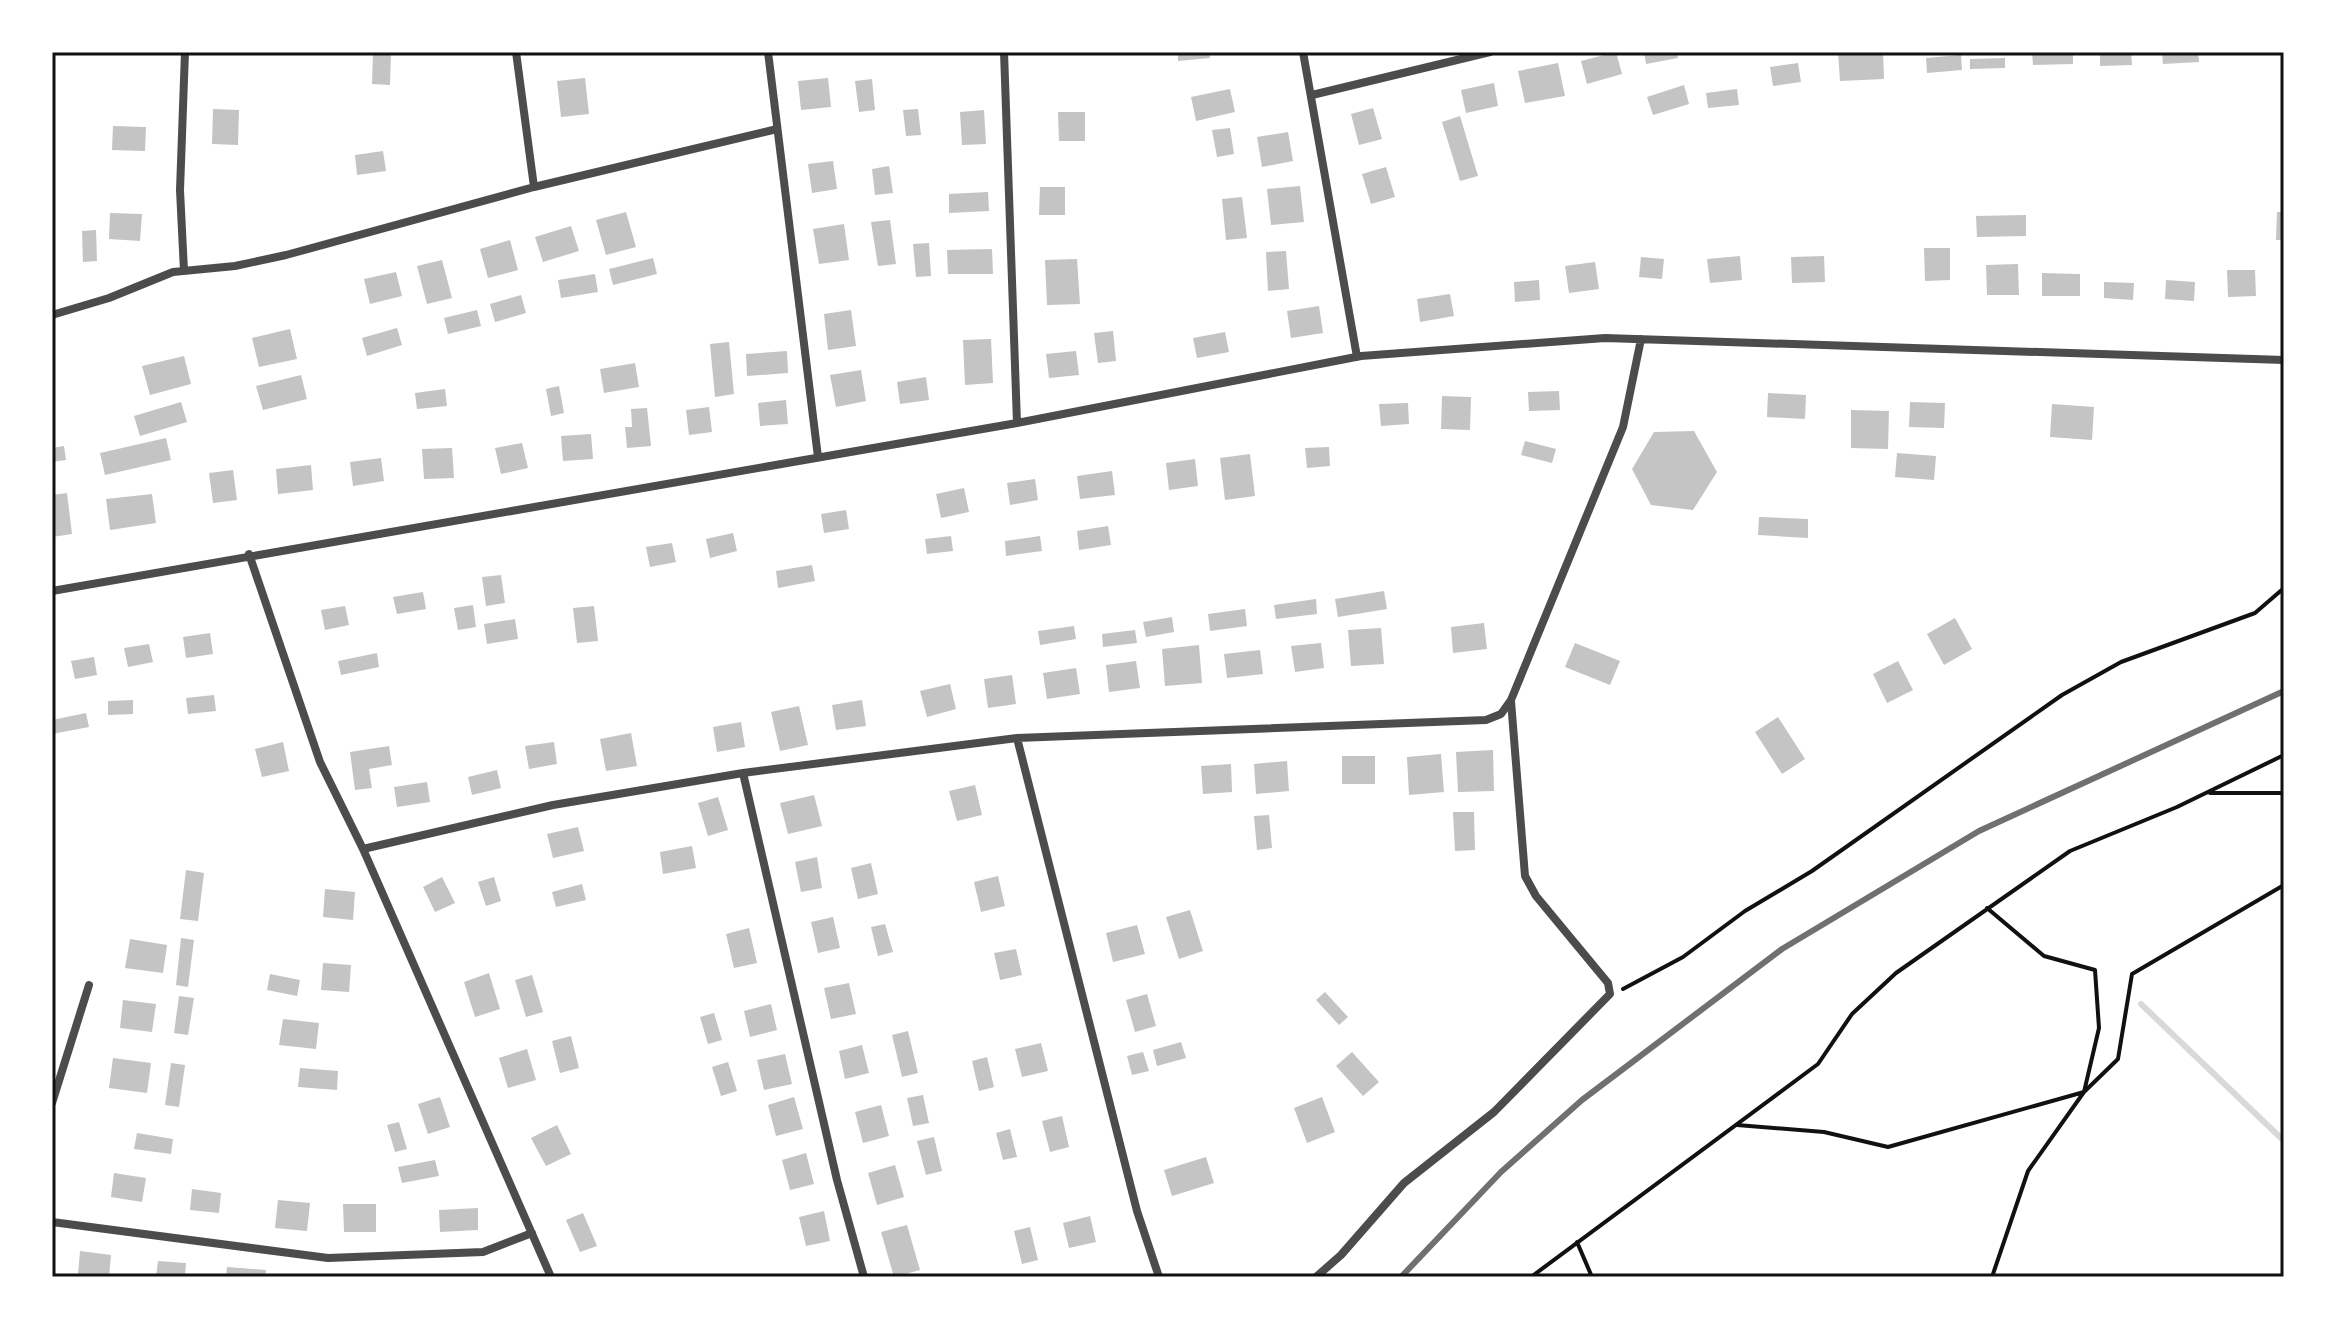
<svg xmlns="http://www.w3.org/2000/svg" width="2336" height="1329" font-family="Roboto,sans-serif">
<rect width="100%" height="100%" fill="#fff"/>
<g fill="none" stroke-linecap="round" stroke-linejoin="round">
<path stroke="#d9d9d9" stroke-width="6" d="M2141,1004L2284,1141"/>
</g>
<path fill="#c4c4c4" d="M373,52H391L390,85L372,84Z
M1178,52H1209L1210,58L1178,61Z
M1616,52L1622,74L1587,84L1581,61Z
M1644,52H1677L1678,58L1646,64Z
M1838,52H1883L1884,79L1840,81Z
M2032,52H2073V64L2033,65Z
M2100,52H2131L2132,65L2100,66Z
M2162,52H2198L2199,62L2163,64Z
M1961,55L1962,70L1927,73L1926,58Z
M2005,58V68L1970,69V59Z
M1558,63L1565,96L1525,103L1518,71Z
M1798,63L1801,82L1773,86L1770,67Z
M585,78L589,114L561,117L557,81Z
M828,78L831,107L801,110L798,81Z
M872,79L875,110L859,112L855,81Z
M1494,83L1498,106L1466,113L1461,90Z
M1684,85L1689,104L1653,115L1647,97Z
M1230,89L1235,112L1196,121L1191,97Z
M1737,89L1739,105L1708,108L1706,93Z
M1373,108L1382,139L1359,145L1351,114Z
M213,109L239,110L238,145L212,144Z
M918,109L921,135L906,136L903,110Z
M984,110L986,144L962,145L960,112Z
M1058,112H1085V141H1059Z
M1460,116L1478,176L1460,181L1442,122Z
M113,126L146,127L145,151L112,150Z
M1230,128L1234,154L1217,157L1212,130Z
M1288,132L1293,161L1262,167L1257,137Z
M383,151L386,171L357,175L355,155Z
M833,161L837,189L812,193L808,164Z
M889,166L893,193L875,195L872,169Z
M1386,167L1395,197L1371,204L1362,174Z
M1300,186L1304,222L1271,225L1267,189Z
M1040,187H1065V215H1039Z
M988,192L989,211L949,213V194Z
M1242,197L1247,238L1226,240L1222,199Z
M626,212L636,247L606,255L596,220Z
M2277,212H2284V240H2276Z
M110,213L142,214L140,241L109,239Z
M2026,215V236L1977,237L1976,216Z
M890,220L896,264L878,266L871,222Z
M844,224L849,260L819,264L813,229Z
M571,226L579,251L543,262L535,237Z
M96,230L97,261L83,262L82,231Z
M510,240L518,270L488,278L480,249Z
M929,243L931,276L916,277L913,244Z
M1924,248H1950V280L1925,281Z
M992,249L993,274H948L947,250Z
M1286,251L1289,289L1268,291L1266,252Z
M1740,256L1742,280L1710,283L1707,259Z
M1824,256L1825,282L1792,283L1791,257Z
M1641,257L1664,259L1662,279L1639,277Z
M653,258L657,274L613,285L609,269Z
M1077,259L1080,304L1047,305L1045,260Z
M442,260L452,298L427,304L417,266Z
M1595,262L1599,289L1569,293L1565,266Z
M2018,264L2019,295H1987L1986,265Z
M2227,270H2255L2256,296L2228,297Z
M396,272L402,296L370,304L364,279Z
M2042,273L2080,274V296H2042Z
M595,274L598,292L561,298L558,280Z
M1539,280L1540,300L1515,302L1514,282Z
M2166,280L2195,282L2194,301L2165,299Z
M2104,282L2134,283L2133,300L2104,298Z
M1450,294L1454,316L1420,322L1417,299Z
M521,295L526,313L495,322L490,304Z
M1319,306L1323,333L1291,338L1287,311Z
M477,310L481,326L448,334L444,318Z
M851,310L856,346L828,350L824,314Z
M397,328L402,345L367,356L362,338Z
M290,329L297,359L259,367L252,338Z
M1113,331L1116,361L1098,363L1094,333Z
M1225,332L1229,352L1197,358L1193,338Z
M991,339L993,383L965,385L963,340Z
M729,342L734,394L715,397L710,344Z
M787,351L788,373L747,376L746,354Z
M1076,351L1079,375L1049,378L1046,354Z
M184,356L191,384L150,395L142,366Z
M635,363L639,387L604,393L600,369Z
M861,370L866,401L836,407L830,375Z
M301,375L307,399L263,410L256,386Z
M926,377L929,400L900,404L897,382Z
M559,386L564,413L551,416L546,389Z
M445,389L447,406L417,409L415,393Z
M1559,391L1560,410L1529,411L1528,392Z
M1768,393L1806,395L1805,419L1767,417Z
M1442,396L1471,397L1470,430L1441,429Z
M786,400L788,424L760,426L758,403Z
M181,402L187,422L140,436L134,416Z
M1910,402L1945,403L1944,428L1909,427Z
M1408,403L1409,424L1381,426L1379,404Z
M2052,404L2094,407L2092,440L2050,437Z
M709,407L712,432L689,435L686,410Z
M647,408L651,446L627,448L625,427H632L631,409Z
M1851,410L1889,411L1888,449L1851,448Z
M1694,431L1717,472L1693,510L1651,505L1632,469L1654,432Z
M591,434L593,459L563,461L561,436Z
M166,438L171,460L105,475L100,453Z
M1525,441L1556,449L1552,463L1521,455Z
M522,443L528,468L501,474L495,448Z
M64,446L66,460L52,462V448Z
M1329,447L1330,466L1307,468L1305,448Z
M452,448L454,478L424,479L422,449Z
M1897,453L1936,456L1934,480L1895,477Z
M1250,454L1255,496L1225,500L1220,458Z
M381,458L384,481L353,486L350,462Z
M1195,459L1198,486L1169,490L1166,463Z
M311,465L313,490L278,494L276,469Z
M233,470L237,500L213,503L209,473Z
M1112,471L1115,495L1080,499L1077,476Z
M1035,479L1038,500L1010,505L1007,483Z
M964,488L969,512L941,518L936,494Z
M67,493L72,534L52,537V495Z
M152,494L156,523L110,530L106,499Z
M846,510L849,529L824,533L821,514Z
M1759,517L1808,519V538L1758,535Z
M1108,526L1111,545L1079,550L1077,531Z
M733,533L737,551L710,558L706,539Z
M951,536L953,551L927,554L925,539Z
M1040,536L1042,551L1006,556L1005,541Z
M672,543L676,562L650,567L646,547Z
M812,565L815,581L778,588L776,571Z
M501,575L505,603L486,606L482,577Z
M1384,591L1387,609L1338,617L1335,599Z
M423,592L426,609L397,614L393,597Z
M1316,599L1317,614L1276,619L1274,605Z
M473,605L476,627L458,630L454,608Z
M345,606L349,625L325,630L321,610Z
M594,606L598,641L577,643L573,608Z
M1245,609L1247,626L1210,631L1208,614Z
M1172,617L1174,632L1146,637L1143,622Z
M1955,618L1972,649L1944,665L1927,634Z
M515,619L518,639L487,644L484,624Z
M1484,623L1487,649L1453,653L1451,627Z
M1074,626L1076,639L1040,645L1038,631Z
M1381,628L1384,664L1351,666L1348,630Z
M1135,630L1137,643L1103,647L1102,634Z
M210,633L213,654L186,658L183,637Z
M1321,643L1324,668L1295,672L1291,646Z
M1575,643L1620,661L1610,685L1565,667Z
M149,644L153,662L128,667L124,648Z
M1199,645L1202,683L1165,686L1162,649Z
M1260,650L1263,674L1227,678L1224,654Z
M377,653L379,667L341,675L338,661Z
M94,657L97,675L75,679L71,661Z
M1136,661L1140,688L1109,692L1106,665Z
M1898,661L1913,690L1887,703L1873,674Z
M1076,668L1080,694L1047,699L1043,673Z
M1012,675L1016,704L988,708L984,679Z
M950,684L956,709L927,717L920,691Z
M214,695L216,711L188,714L186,698Z
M133,700V714L108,715V701Z
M862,700L866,726L836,730L832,705Z
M799,706L808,745L780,751L771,712Z
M86,713L89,727L52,734V720Z
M1778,717L1805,759L1782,774L1755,732Z
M741,722L745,747L717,752L713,727Z
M631,733L637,766L606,771L600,739Z
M283,742L289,771L262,777L255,749Z
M554,742L557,764L529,769L525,746Z
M389,746L392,765L369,769L372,788L355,790L350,752Z
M1493,750L1494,791L1458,792L1456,752Z
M1441,754L1444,792L1409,795L1407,757Z
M1342,756H1375V784H1342Z
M1287,761L1289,791L1256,794L1254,764Z
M1231,764L1232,792L1203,794L1201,766Z
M497,770L501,788L472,795L468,777Z
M427,782L430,802L397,807L394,787Z
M975,785L982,815L957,821L949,791Z
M814,795L822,826L788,834L780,803Z
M718,797L728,830L708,836L698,803Z
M1453,812H1474L1475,850L1455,851Z
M1269,815L1272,848L1257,850L1254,816Z
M578,827L584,851L553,858L547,834Z
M692,846L696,868L663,874L660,852Z
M817,857L822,888L801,892L795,862Z
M871,863L878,894L858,899L851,868Z
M186,870L204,873L198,921L180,919Z
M998,876L1005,906L981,912L974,882Z
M442,877L455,903L435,912L423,887Z
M494,877L501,901L486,906L478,882Z
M582,884L586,900L556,907L552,892Z
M325,889L355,892L353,920L323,917Z
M1190,910L1203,951L1179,959L1166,917Z
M833,917L840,948L818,953L811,922Z
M885,924L893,952L878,956L871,927Z
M1137,925L1145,954L1113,962L1106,933Z
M749,928L757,963L734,968L726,934Z
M181,938L194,940L188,987L176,985Z
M130,939L167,945L163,973L125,968Z
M1016,949L1022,975L1000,980L994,953Z
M323,963L351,965L349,992L321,990Z
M489,973L500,1009L475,1017L464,982Z
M270,974L300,980L297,996L267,990Z
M532,975L543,1012L526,1017L515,980Z
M849,983L856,1014L831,1019L824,988Z
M1325,992L1348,1017L1339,1025L1316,1000Z
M1147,994L1156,1026L1135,1032L1126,1000Z
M179,996L194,998L188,1035L174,1033Z
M123,1000L156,1004L152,1032L120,1028Z
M771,1004L777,1030L750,1037L744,1011Z
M714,1013L722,1040L708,1044L700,1017Z
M283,1019L319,1023L316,1049L279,1045Z
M908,1031L918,1073L902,1077L892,1035Z
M571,1036L579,1068L560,1073L552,1041Z
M1181,1042L1186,1058L1157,1066L1153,1050Z
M1041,1043L1048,1071L1022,1077L1015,1049Z
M862,1045L869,1073L845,1079L839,1051Z
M527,1049L536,1080L508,1088L499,1058Z
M1143,1052L1149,1071L1132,1075L1127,1056Z
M1352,1052L1379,1082L1363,1096L1336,1066Z
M785,1054L792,1084L764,1090L757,1060Z
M987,1057L994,1087L979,1091L972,1061Z
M113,1058L151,1063L147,1093L109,1088Z
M728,1062L737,1091L721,1096L712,1067Z
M171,1063L185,1065L179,1107L165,1105Z
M300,1068L338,1071L337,1090L298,1087Z
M923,1095L929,1123L913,1126L907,1098Z
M440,1097L450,1127L428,1134L418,1104Z
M794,1097L803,1129L776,1136L768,1105Z
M1322,1097L1335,1132L1307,1143L1294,1108Z
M881,1105L889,1136L863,1143L855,1112Z
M1062,1116L1069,1147L1050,1152L1042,1121Z
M399,1122L407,1149L395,1152L387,1125Z
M557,1125L571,1154L546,1166L531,1138Z
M1010,1129L1017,1157L1003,1160L996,1133Z
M137,1133L173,1139L171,1154L134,1149Z
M934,1137L942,1171L926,1175L917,1141Z
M806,1153L814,1184L790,1190L782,1160Z
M1206,1157L1214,1183L1172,1196L1164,1170Z
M435,1160L439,1176L402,1183L398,1167Z
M895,1165L904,1197L877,1205L868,1173Z
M114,1173L146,1178L142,1202L111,1197Z
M192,1189L221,1193L219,1213L190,1210Z
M278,1200L310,1203L307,1231L275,1228Z
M343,1204H376V1232H344Z
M478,1208V1230L440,1232L439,1210Z
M824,1211L830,1241L806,1246L799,1217Z
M583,1213L597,1246L580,1252L566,1220Z
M1090,1216L1096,1242L1069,1248L1063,1223Z
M907,1225L920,1270L894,1277L881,1232Z
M1030,1227L1038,1260L1022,1264L1014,1231Z
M80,1251L111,1255L109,1277L78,1274Z
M158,1261L186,1263L185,1277H156Z
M227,1267L266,1270L265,1277H226Z"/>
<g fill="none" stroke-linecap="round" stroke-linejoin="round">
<path stroke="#111" stroke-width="4" d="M2210,793H2284
M1987,908L2044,956L2095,970L2099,1028L2084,1092L2028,1171L1992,1277
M1623,989L1683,957L1745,911L1812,871L2062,695L2121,662L2255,613L2284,588
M1737,1125L1824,1132L1888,1147L2084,1092L2118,1059L2132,974L2284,885
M1577,1242L1592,1277
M1531,1277L1818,1064L1852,1014L1896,973L2070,851L2177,807L2284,755"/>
<path stroke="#4c4c4c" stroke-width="8" d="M516,52L534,187
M768,52L818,457
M1004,52L1017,423
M1303,52L1357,357
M1312,95L1490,52
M184,271L180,190L185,52
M52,315L109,298L173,272L235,266L286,255L534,187L777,129
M249,554L320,762L363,849L551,1277
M52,591L1017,423L1361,356L1605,338L2284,360
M1017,738L1137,1211L1159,1277
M743,773L837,1180L864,1277
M363,849L553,805L743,773L1017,738L1486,720L1501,714L1511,700L1623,427L1641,339
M52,1103L89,985
M52,1222L328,1258L483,1252L532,1233
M1316,1277L1341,1255L1404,1183L1494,1112L1610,994L1608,983L1536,896L1525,876L1511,701"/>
<path stroke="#707070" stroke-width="6" d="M1401,1277L1501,1172L1582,1100L1782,949L1979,831L2284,691"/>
</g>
<rect width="2336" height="1329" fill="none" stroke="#ffffff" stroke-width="108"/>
<rect x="54" y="54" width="2228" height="1221" fill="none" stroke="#111" stroke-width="3"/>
</svg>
